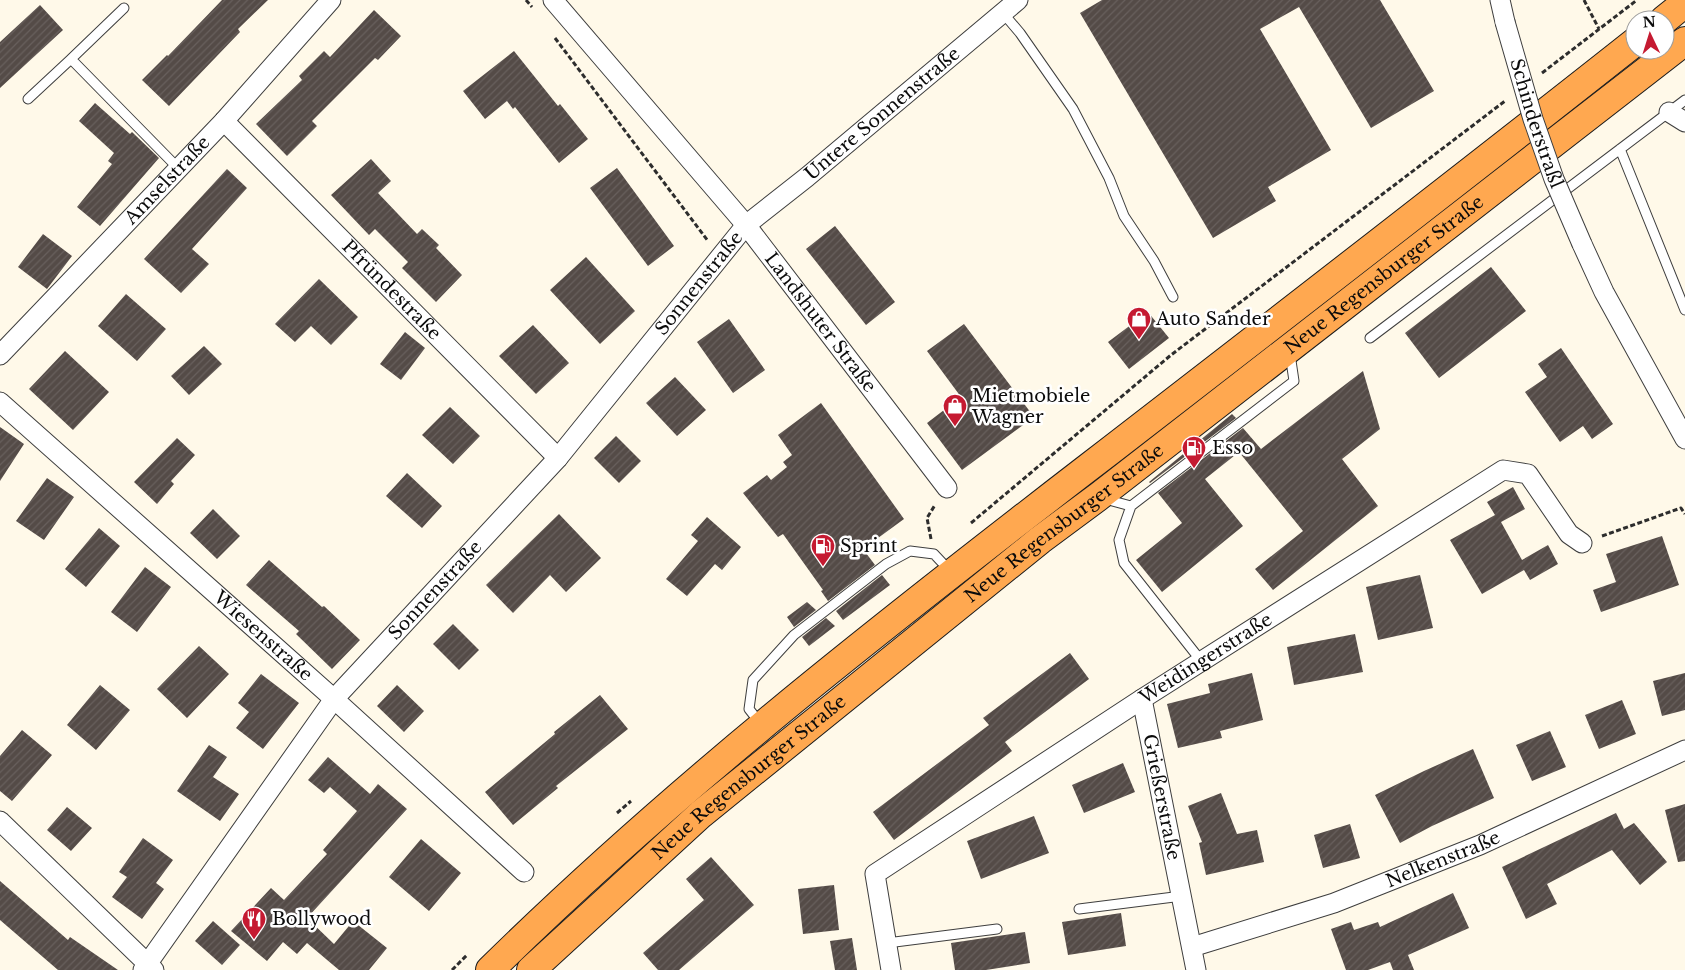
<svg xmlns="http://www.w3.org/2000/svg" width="1685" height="970" font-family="'Libre Baskerville',serif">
<defs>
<pattern id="building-hatch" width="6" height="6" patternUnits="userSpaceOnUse" patternTransform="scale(1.25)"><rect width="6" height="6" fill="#544b47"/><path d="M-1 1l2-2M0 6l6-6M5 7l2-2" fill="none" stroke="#68605d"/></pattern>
</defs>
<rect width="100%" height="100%" fill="#fff9e9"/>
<path fill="url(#building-hatch)" d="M222,0H268L238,29L240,32L169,106L142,80L167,55L168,56Z
M1102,0H1380L1434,91L1371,128L1299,7L1260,29L1331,150L1268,187L1276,201L1213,238L1080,13Z
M40,5L63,30L0,88V42Z
M374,10L401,36L378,60L375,58L312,121L317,126L287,156L256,124L302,80L299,76L324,51L330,57Z
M514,51L558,106L560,104L588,139L559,163L515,107L513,109L507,101L485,119L463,91Z
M95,103L130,134L132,132L159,158L100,226L77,207L112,164L108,161L114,153L79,121Z
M371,159L391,181L378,193L417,234L422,229L439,245L436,248L462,275L436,302L402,268L408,262L375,229L369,235L331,195Z
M617,168L674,246L648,266L590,188Z
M227,169L247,188L192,249L209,264L181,293L144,259Z
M835,226L895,302L866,325L806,249Z
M43,234L72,256L47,289L18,267Z
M586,257L635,311L600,344L550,290Z
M1491,267L1526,311L1439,378L1405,333Z
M319,279L358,317L331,345L311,326L295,342L275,324Z
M126,294L166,329L137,361L98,326Z
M1148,312L1169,338L1129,369L1108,342Z
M729,319L765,370L733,393L697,342Z
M964,324L1034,417L962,470L927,423L961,397L927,351Z
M533,325L569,363L536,394L499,356Z
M405,332L425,348L401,380L380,364Z
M204,346L222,364L189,395L171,376Z
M1561,348L1613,424L1592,439L1583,426L1560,442L1525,392L1547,377L1538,364Z
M65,351L109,392L73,430L29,389Z
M1363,371L1380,429L1342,459L1378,506L1273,590L1255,569L1303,531L1239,452L1205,479L1243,526L1162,592L1136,560L1182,523L1158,493L1243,428L1261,449Z
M675,377L706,410L677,436L646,403Z
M821,403L904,519L863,549L875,565L828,601L821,591L823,590L783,534L778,537L743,493L767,475L771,480L787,467L783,462L792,455L778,435Z
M450,407L480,436L453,464L422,435Z
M1232,414L1236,418L1150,483L1149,482Z
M0,427L24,444L0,481Z
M616,436L641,461L619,483L594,458Z
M177,438L195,455L171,481L174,484L157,504L134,482Z
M407,473L442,506L422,528L386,496Z
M47,478L74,497L44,540L16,521Z
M1513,487L1525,509L1501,522L1522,560L1548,545L1558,564L1530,580L1524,570L1482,594L1450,540L1495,515L1487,502Z
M213,509L240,536L217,559L190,533Z
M559,514L601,558L566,592L550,575L513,613L486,585Z
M707,517L741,547L722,570L715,564L687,596L666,579L698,541L691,535Z
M99,528L120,546L86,587L65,569Z
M1662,536L1679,585L1601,612L1593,590L1616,582L1606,554Z
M269,560L322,607L324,606L360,640L332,669L296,634L299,631L246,585Z
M145,567L171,587L137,632L111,612Z
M882,575L890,585L843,620L836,611Z
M1420,575L1433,628L1378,640L1366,587Z
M807,602L816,610L794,627L787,617Z
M826,618L835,626L809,646L802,637Z
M453,624L479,650L459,670L433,644Z
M1355,634L1363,672L1294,685L1287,647Z
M199,646L229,674L187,718L157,689Z
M1070,653L1089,679L1005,742L1012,751L894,840L873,812L989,725L983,718Z
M1252,673L1263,720L1220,731L1222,738L1178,748L1167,704L1210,693L1208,684Z
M1685,673V710L1662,716L1653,681Z
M261,674L299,703L263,749L236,728L249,712L238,703Z
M100,685L130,710L96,750L67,725Z
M397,685L424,711L404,732L377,706Z
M600,695L628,729L556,786L558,788L513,825L485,792L555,734L554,732Z
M1622,700L1636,734L1599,749L1585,715Z
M22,730L52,755L12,801L0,791V756Z
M1550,731L1566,767L1532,781L1516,745Z
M209,745L227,757L213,777L239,794L220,821L177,791Z
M1473,749L1494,798L1432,826L1400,843L1375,795L1424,771Z
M328,757L370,794L378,784L407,809L307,918L334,944L353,921L387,948L369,970H339L307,943L297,954L283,942L267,961L231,931L271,888L284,900L327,854L323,850L357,811L330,787L324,793L308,780Z
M1123,763L1135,792L1084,813L1072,785Z
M1221,793L1237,834L1257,830L1264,862L1206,875L1199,843L1202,842L1188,806Z
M1685,804V861L1678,862L1665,810Z
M67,807L92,828L71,851L47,830Z
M1616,813L1624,829L1634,823L1667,862L1640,885L1612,850L1547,884L1557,904L1526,919L1502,867Z
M1034,816L1049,853L981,879L967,841Z
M1350,824L1360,858L1323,868L1314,835Z
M143,838L173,860L156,883L164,889L142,919L112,897L127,877L119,872Z
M421,839L461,873L429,911L389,877Z
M711,857L754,905L679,970H658L643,953L704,900L686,879Z
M0,881L68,940L70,937L118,970H58L0,920Z
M834,885L839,930L803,934L798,889Z
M1453,893L1469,928L1408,955L1414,970H1393L1390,962L1368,970H1346L1331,929L1351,922L1354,930L1378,922L1380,927Z
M1121,913L1126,946L1068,955L1062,922Z
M213,921L240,945L222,965L195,941Z
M1025,932L1030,963L986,970H955L951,943Z
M852,938L857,970H835L830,941Z"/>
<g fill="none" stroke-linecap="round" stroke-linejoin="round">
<defs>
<path id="service" d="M124,8L71,59L178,168
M1003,13L1020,33L1073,109L1109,178L1124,216L1154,261L1173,297
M28,99L71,59
M1620,149L1685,310
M1370,338L1685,100
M1105,499L1131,506L1294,381L1290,354
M1131,506L1119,540L1124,563L1202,662
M760,723L749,709L753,680L794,635L886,564L910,551L934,554L950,571
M1079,909L1182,896
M887,943L997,929"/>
<g id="minor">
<path id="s1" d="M553,0L746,225L947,488"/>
<path d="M1500,0L1505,22"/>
<path d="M1669,112L1685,122"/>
<path id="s2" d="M224,121L558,458"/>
<path d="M1582,244L1604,292L1685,439"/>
<path id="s3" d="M0,355L224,121L331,0"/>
<path id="s4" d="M0,402L334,699L524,872"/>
<path id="s5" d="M1142,699L1196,970"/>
<path d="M0,821L154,970"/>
<path id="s6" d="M1192,947L1334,903L1480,845L1685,750"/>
<path id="s7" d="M143,970L334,699L558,458L746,225L807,177L1018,0"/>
<path id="s8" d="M891,970L875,874L1142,699L1503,470L1528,474L1569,534L1582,543"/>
</g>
<g id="trunk">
<path d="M1664,20L1685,3"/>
<path d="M490,970C675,788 880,628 1085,470C1269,328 1453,186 1635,42"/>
<path id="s9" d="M531,970L701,814L1040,540L1098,497L1685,41"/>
</g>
</defs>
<use href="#service" stroke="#3e3e3e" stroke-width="11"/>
<use href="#minor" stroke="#3e3e3e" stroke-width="21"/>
<use href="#trunk" stroke="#1c1c1c" stroke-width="30"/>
<path stroke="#2d2d2d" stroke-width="3" stroke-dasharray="5 2.5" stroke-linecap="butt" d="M526,0L532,7
M1584,0L1599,29
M555,38L708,241
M1542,73L1637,0
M971,523L1171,355L1505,101
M1602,536L1681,508L1685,514
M931,539L927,518L935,505
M617,813L631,801
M452,970L467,955"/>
<use href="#service" stroke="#fff" stroke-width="9"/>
<use href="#minor" stroke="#fff" stroke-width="19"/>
<use href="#trunk" stroke="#ffa850" stroke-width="28"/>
<defs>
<g id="minor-bridge">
<path id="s10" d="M1505,22L1533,119L1554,179L1582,244"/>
</g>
</defs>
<use href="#minor-bridge" stroke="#3e3e3e" stroke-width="21" stroke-linecap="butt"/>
<use href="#minor-bridge" stroke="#fff" stroke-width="19"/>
</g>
<defs>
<symbol id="shop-pin" viewBox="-11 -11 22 30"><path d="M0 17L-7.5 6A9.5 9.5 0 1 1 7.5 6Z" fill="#c51a31" stroke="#fff"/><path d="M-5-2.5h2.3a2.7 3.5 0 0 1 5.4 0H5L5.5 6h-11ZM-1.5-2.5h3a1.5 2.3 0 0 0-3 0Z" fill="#fff"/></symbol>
<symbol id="fuel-pin" viewBox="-11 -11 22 30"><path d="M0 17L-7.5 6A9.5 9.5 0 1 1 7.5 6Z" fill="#c51a31" stroke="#fff"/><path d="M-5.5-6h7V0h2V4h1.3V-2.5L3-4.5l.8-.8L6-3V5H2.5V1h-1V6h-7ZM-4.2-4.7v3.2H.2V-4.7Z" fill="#fff"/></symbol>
<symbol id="restaurant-pin" viewBox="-11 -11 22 30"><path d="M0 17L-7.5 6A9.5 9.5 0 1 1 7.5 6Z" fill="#c51a31" stroke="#fff"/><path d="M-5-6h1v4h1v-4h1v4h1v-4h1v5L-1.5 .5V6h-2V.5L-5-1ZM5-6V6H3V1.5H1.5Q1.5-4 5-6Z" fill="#fff"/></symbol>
</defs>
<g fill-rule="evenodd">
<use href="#shop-pin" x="1125" y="305" width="28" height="38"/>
<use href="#shop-pin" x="941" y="392" width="28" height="38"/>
<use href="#fuel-pin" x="1180" y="434" width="28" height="38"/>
<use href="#fuel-pin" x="809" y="532" width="28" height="38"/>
<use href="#restaurant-pin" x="240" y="905" width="28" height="38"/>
</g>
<g text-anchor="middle" stroke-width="5" stroke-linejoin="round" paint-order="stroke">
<g font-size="18" fill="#0b0b0b" stroke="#fff">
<text dy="6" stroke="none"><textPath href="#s7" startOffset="1136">Untere Sonnenstraße</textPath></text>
<text dy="6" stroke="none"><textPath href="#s10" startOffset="106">Schinderstraßl</textPath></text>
<text dy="6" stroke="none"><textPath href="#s3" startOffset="242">Amselstraße</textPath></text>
<text dy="6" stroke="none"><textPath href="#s9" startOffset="1101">Neue Regensburger Straße</textPath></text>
<text dy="6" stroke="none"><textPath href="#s7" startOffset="885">Sonnenstraße</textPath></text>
<text dy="6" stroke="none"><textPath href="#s2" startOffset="238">Pfründestraße</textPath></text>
<text dy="6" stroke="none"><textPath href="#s1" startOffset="419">Landshuter Straße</textPath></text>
<text dy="6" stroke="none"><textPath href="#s9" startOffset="696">Neue Regensburger Straße</textPath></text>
<text dy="6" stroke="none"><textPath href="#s7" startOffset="480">Sonnenstraße</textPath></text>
<text dy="6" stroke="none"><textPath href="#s4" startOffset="352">Wiesenstraße</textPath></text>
<text dy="6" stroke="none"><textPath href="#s8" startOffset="492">Weidingerstraße</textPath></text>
<text dy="6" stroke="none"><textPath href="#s9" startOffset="291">Neue Regensburger Straße</textPath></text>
<text dy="6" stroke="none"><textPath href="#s5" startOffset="100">Grießerstraße</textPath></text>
<text dy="6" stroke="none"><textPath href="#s6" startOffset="266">Nelkenstraße</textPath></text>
</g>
<g font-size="18" fill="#0b0b0b" stroke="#fff" text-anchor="start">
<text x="1156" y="325">Auto Sander</text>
<text x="972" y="402">Mietmobiele<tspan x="972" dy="21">Wagner</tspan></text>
<text x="1212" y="454">Esso</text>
<text x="840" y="552">Sprint</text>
<text x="272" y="925">Bollywood</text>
</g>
</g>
<g transform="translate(1650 35) rotate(356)"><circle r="24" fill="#ffffff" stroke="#9d9d9d"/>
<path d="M0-4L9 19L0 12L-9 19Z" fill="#c51a31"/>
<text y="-8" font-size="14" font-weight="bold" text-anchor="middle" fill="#0b0b0b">N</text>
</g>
</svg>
